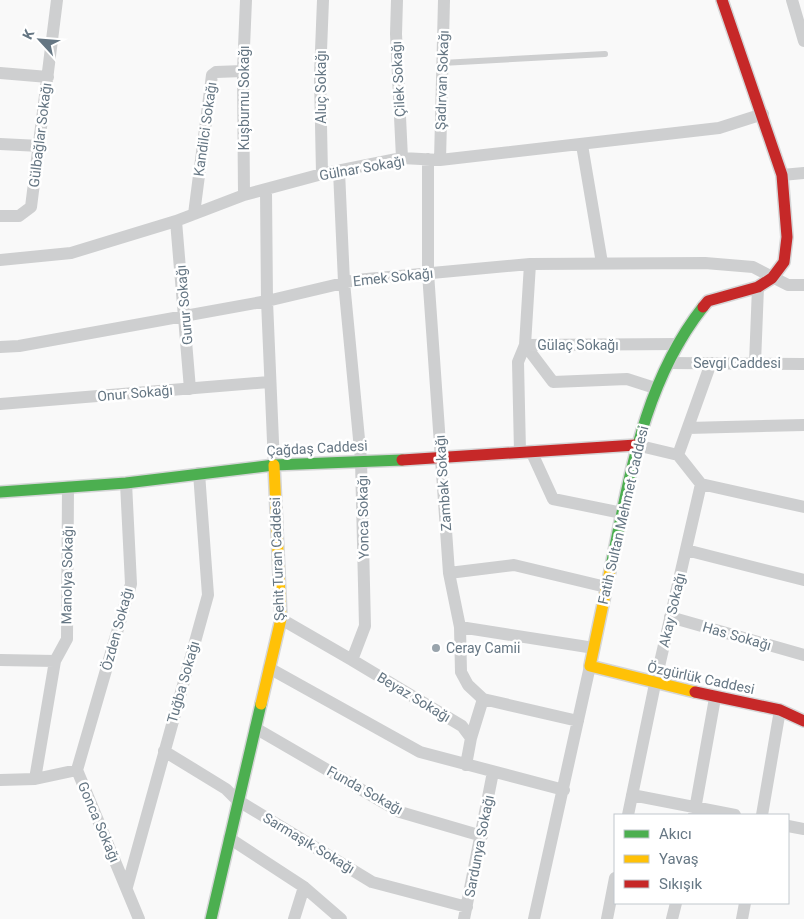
<svg xmlns="http://www.w3.org/2000/svg" width="804" height="919" font-family="Roboto,sans-serif">
<rect width="100%" height="100%" fill="#f9f9f9"/>
<g fill="none" stroke-linecap="round" stroke-linejoin="round">
<defs>
<path id="fast" d="M0,492L126,483L274,465L402,460
M611,566C630,475 644,382 703,307
M211,919L261,704"/>
<path id="slow" d="M611,566L590,666L695,692
M261,704L281,619L274,465"/>
<path id="jam" d="M703,307L708,301L758,287L772,278L784,262L787,237L782,175L722,0
M402,460L636,445
M695,692L780,710L804,721"/>
</defs>
<use href="#fast" stroke="#d5d6d7" stroke-width="14"/>
<use href="#slow" stroke="#d5d6d7" stroke-width="14"/>
<use href="#jam" stroke="#d5d6d7" stroke-width="14"/>
<path stroke="#cecfd0" stroke-width="6" d="M442,63L605,54"/>
<path stroke="#cecfd0" stroke-width="12" d="M397,0L396,34L402,158
M792,0L804,41
M0,73L48,77
M0,144L40,146
M582,145L602,263
M428,159V273L449,573L460,627L461,672L468,685L483,699L578,721
M440,160L444,0
M322,174L320,76L323,0
M782,175L804,173
M266,191L267,301L274,465
M244,195L243,71L246,0
M194,214L212,75L216,72L243,71
M0,216H19L31,207L57,0
M176,221L190,389
M0,260L71,253L176,221L244,195L322,174L402,158L440,160L719,128L763,114
M530,264L525,345L553,382L627,379L655,388
M0,347L19,346L267,301L356,280L530,264L705,263L753,267L788,285H804
M670,363L804,364
M755,363L758,287
M0,404L269,382
M688,428L804,425
M636,445L678,455L701,484
M531,451L553,499L622,513
M520,452L518,362L525,345L679,344
M678,455L711,363
M701,484L804,507
M686,550L804,580
M449,573L514,565L606,587
M670,617L804,655
M281,619L352,660L365,626L361,460L344,282L339,171
M460,627L594,648
M0,660L55,661
M352,660L462,726L471,738
M269,668L420,752L564,790
M255,728L400,812L482,836
M164,751L226,789L237,800L372,882L467,907
M466,765L471,738L483,699
M77,770L131,584L126,483
M35,779L55,661L67,639L68,487
M0,780L35,779L77,770L139,919
M632,795L735,815
M628,815L655,684L701,484
M694,815L715,698
M762,815L780,710
M788,826L804,829
M229,838L304,887L341,919
M127,887L208,595L199,473
M294,919L304,887
M464,919L493,772
M534,919L590,666
M607,919L615,878
M672,919L676,903
M742,919L745,903"/>
<use href="#fast" stroke="#4caf50" stroke-width="11"/>
<use href="#slow" stroke="#ffc107" stroke-width="11"/>
<use href="#jam" stroke="#c62828" stroke-width="11"/>
</g>
<circle fill="#99a4ac" stroke="#fff" stroke-width="2" cx="436" cy="648" r="5"/>
<g text-anchor="middle" stroke-width="5" stroke-linejoin="round" paint-order="stroke">
<g font-size="14" fill="#657683" stroke="#fff">
<text transform="translate(398 79) rotate(-93)" y="5">Çilek Sokağı</text>
<text transform="translate(442 80) rotate(-88)" y="5">Şadırvan Sokağı</text>
<text transform="translate(321 87) rotate(-90)" y="5">Aluç Sokağı</text>
<text transform="translate(244 98) rotate(-90)" y="5">Kuşburnu Sokağı</text>
<text transform="translate(205 129) rotate(-82)" y="5">Kandilci Sokağı</text>
<text transform="translate(40 135) rotate(-83)" y="5">Gülbağlar Sokağı</text>
<text transform="translate(362 168) rotate(-10)" y="5">Gülnar Sokağı</text>
<text transform="translate(393 277) rotate(-6)" y="5">Emek Sokağı</text>
<text transform="translate(184 305) rotate(-95)" y="5">Gurur Sokağı</text>
<text x="578" y="350">Gülaç Sokağı</text>
<text x="737" y="368">Sevgi Caddesi</text>
<text transform="translate(135 393) rotate(-5)" y="5">Onur Sokağı</text>
<text transform="translate(317 448) rotate(-3)" y="5">Çağdaş Caddesi</text>
<text transform="translate(443 483) rotate(-94)" y="5">Zambak Sokağı</text>
<text transform="translate(623 515) rotate(-77)" y="5">Fatih Sultan Mehmet Caddesi</text>
<text transform="translate(363 517) rotate(-91)" y="5">Yonca Sokağı</text>
<text transform="translate(277 559) rotate(-92)" y="5">Şehit Turan Caddesi</text>
<text transform="translate(67 575) rotate(-89)" y="5">Manolya Sokağı</text>
<text transform="translate(672 610) rotate(-77)" y="5">Akay Sokağı</text>
<text transform="translate(117 629) rotate(-75)" y="5">Özden Sokağı</text>
<text transform="translate(737 636) rotate(16)" y="5">Has Sokağı</text>
<text transform="translate(701 678) rotate(12)" y="5">Özgürlük Caddesi</text>
<text transform="translate(183 682) rotate(-74)" y="5">Tuğba Sokağı</text>
<text transform="translate(414 697) rotate(31)" y="5">Beyaz Sokağı</text>
<text transform="translate(365 790) rotate(29)" y="5">Funda Sokağı</text>
<text transform="translate(99 822) rotate(67)" y="5">Gonca Sokağı</text>
<text transform="translate(309 843) rotate(31)" y="5">Sarmaşık Sokağı</text>
<text transform="translate(479 846) rotate(-79)" y="5">Sardunya Sokağı</text>
</g>
<g font-size="14" fill="#657683" stroke="#fff" text-anchor="start">
<text x="446" y="653">Ceray Camii</text>
</g>
</g>
<rect x="614" y="814" width="175" height="90" fill="#ffffff" stroke="#c1c8cd"/>
<rect x="624" y="830" width="25" height="8" fill="#4caf50" stroke="#c1c8cd"/>
<text x="659" y="839" font-size="15" fill="#657683">Akıcı</text>
<rect x="624" y="855" width="25" height="8" fill="#ffc107" stroke="#c1c8cd"/>
<text x="659" y="864" font-size="15" fill="#657683">Yavaş</text>
<rect x="624" y="880" width="25" height="8" fill="#c62828" stroke="#c1c8cd"/>
<text x="659" y="889" font-size="15" fill="#657683">Sıkışık</text>
<g transform="translate(40 40) rotate(296)" stroke="#ffffff" stroke-width="4" paint-order="stroke">
<path d="M0-4L9 19L0 12L-9 19Z" fill="#657683"/>
<text y="-8" font-size="14" font-weight="bold" text-anchor="middle" fill="#657683">K</text>
</g>
</svg>
